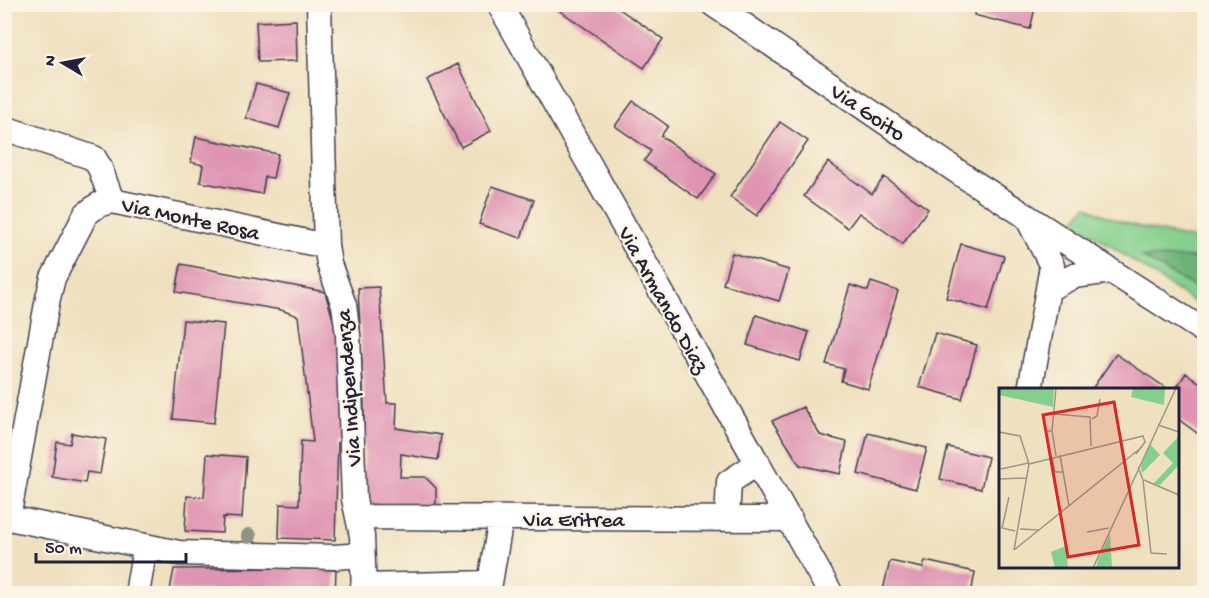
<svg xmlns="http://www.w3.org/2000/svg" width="1209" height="598" font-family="'Gochi Hand',sans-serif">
<rect width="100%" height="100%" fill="#fcf5e5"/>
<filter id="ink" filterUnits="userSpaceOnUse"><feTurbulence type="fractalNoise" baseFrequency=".0167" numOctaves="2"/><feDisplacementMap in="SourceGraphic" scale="12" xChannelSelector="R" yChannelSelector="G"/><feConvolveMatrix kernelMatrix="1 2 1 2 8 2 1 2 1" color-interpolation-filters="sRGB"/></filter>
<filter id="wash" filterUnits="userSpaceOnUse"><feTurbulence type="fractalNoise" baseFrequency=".008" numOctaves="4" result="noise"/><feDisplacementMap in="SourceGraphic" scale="24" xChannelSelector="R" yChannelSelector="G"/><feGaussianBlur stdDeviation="1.35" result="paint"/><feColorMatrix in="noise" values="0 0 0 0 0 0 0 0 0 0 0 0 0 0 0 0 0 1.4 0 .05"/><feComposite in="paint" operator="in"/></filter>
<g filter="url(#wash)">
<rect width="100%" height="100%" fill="#efe0bf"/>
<path fill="#83cf8d" stroke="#527864" stroke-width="1.5" d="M1086,206C1123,227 1163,232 1204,241V309L1074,221Z"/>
<path fill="#6ab278" stroke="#466a5a" stroke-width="1.5" d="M1142,257L1204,258V293Z"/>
<g id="blocks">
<path fill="#df94b2" d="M550,4H612L663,39L644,68Z
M977,4H1036L1030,29L974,15Z
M296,20L297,61L258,62L256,22Z
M458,64L491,131L461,147L427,80Z
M256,84L290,93L279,128L246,118Z
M633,101L668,126L661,136L716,174L698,199L644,161L651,151L615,126Z
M780,122L808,141L757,216L730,197Z
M196,137L278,154L273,178L265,177L262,194L200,182L203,165L191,162Z
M828,162L872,194L884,177L928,209L903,244L859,213L848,228L804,196Z
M492,186L534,200L521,238L479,224Z
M961,244L1004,256L988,310L946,298Z
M732,253L789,270L779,301L723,284Z
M181,264L325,292L340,343L346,441L338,442L335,540L279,538L280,504L299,505L301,441L313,442L298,316L281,310L176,292Z
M871,282L898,291L868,389L841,381L844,369L826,364L850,285L868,291Z
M379,287L387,403H397L396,428L441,435L438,460L401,454L400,477H425L436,488V507L364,504V403L358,288Z
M756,315L809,332L800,361L747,345Z
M183,320L224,324L214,423L173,419Z
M935,333L977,345L962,399L919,387Z
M1116,354L1169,390H1094L1092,389Z
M1186,373L1204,386V438L1178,419V390H1175Z
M803,407L820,435L847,442L840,474L800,465L772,421Z
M72,433L106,439L100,474L87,472L85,483L52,477L57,442L70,444Z
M868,433L927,448L916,489L858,474Z
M948,447L988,457L981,489L940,479Z
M207,454L246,457L242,518L223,517L222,533L185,531L187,496L204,497Z
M1203,486H1204V518L1199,517Z
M890,561L923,568L925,561L975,572L971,594H882Z
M291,568L336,570L335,594L170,590L174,569Z"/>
</g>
</g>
<g filter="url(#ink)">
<use href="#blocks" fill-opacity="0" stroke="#413e4f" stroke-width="1.5"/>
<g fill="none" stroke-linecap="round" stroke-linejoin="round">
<defs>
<path id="minor" d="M319,4L326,246L329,264L344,305L348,335L354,499L362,536L364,594
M499,4L831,594
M713,4L967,178L1204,331
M4,128L94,158L100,168L112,201
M1028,219L1052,266L1030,390
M1048,289L1074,276L1111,271
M4,517L179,553L334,557L362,555
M358,517L790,519
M8,518L48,298L53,278L86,214L98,205L112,201L326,246
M727,518L729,482L758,463
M363,586L490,583L501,518
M137,594L145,547"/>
</defs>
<use href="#minor" stroke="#413e4f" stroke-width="27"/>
<use href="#minor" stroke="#fff" stroke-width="24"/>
</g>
<circle fill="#8e9484" cx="249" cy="536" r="8"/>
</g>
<g text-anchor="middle" stroke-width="4.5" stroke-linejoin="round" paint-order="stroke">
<g font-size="22" fill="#22223b" stroke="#fcf5e5">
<text transform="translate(869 111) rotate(34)" y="8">Via Goito</text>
<text transform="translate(191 217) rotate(12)" y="8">Via Monte Rosa</text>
<text transform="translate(665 299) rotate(61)" y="8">Via Armando Diaz</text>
<text transform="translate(347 388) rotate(-94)" y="8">Via Indipendenza</text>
<text x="574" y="526">Via Eritrea</text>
</g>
</g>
<g transform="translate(999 388)">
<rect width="180" height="180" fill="#efe0bf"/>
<path d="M0,0H55L54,19L0,7ZM134,0H166L165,17L132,9ZM180,48V77L161,97L154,96L174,75L164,65ZM151,56L161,67L143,85L142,78ZM111,146L113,180H97L99,172ZM67,158L69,180H56L52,164Z" fill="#83cf8d"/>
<path fill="none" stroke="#9d948a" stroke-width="1.5" d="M57,0L53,43L57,68M54,26L91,29L92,58M93,31L98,28L101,11M159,37L180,44M0,44L21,48L30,76M61,67L70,118M53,69L56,84H64M52,70L47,43H53M30,76L144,48L146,54L137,66M139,79L144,92L152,165L168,166M2,81L29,75M0,91L27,90M145,92L180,107M10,109L3,140L16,143M21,141L40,142M88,144L110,140M15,162L143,59M15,162L30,76M94,180L177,0"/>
<path fill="#d62828" fill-opacity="0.15" stroke="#d62828" stroke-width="3" d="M115,14L140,157L69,169L44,27Z"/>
<rect width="180" height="180" fill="none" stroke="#22223b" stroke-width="3"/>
</g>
<rect width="1209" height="598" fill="none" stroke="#fcf5e5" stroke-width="24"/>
<g transform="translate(63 63) rotate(280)" stroke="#fcf5e5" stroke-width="4.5" paint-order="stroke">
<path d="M0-4.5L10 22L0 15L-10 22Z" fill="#22223b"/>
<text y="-9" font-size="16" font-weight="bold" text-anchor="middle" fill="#22223b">N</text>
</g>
<path d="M36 553v9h150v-9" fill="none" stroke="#22223b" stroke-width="3"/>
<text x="45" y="553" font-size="18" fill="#22223b" stroke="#fcf5e5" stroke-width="4.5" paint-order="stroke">50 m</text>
</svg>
